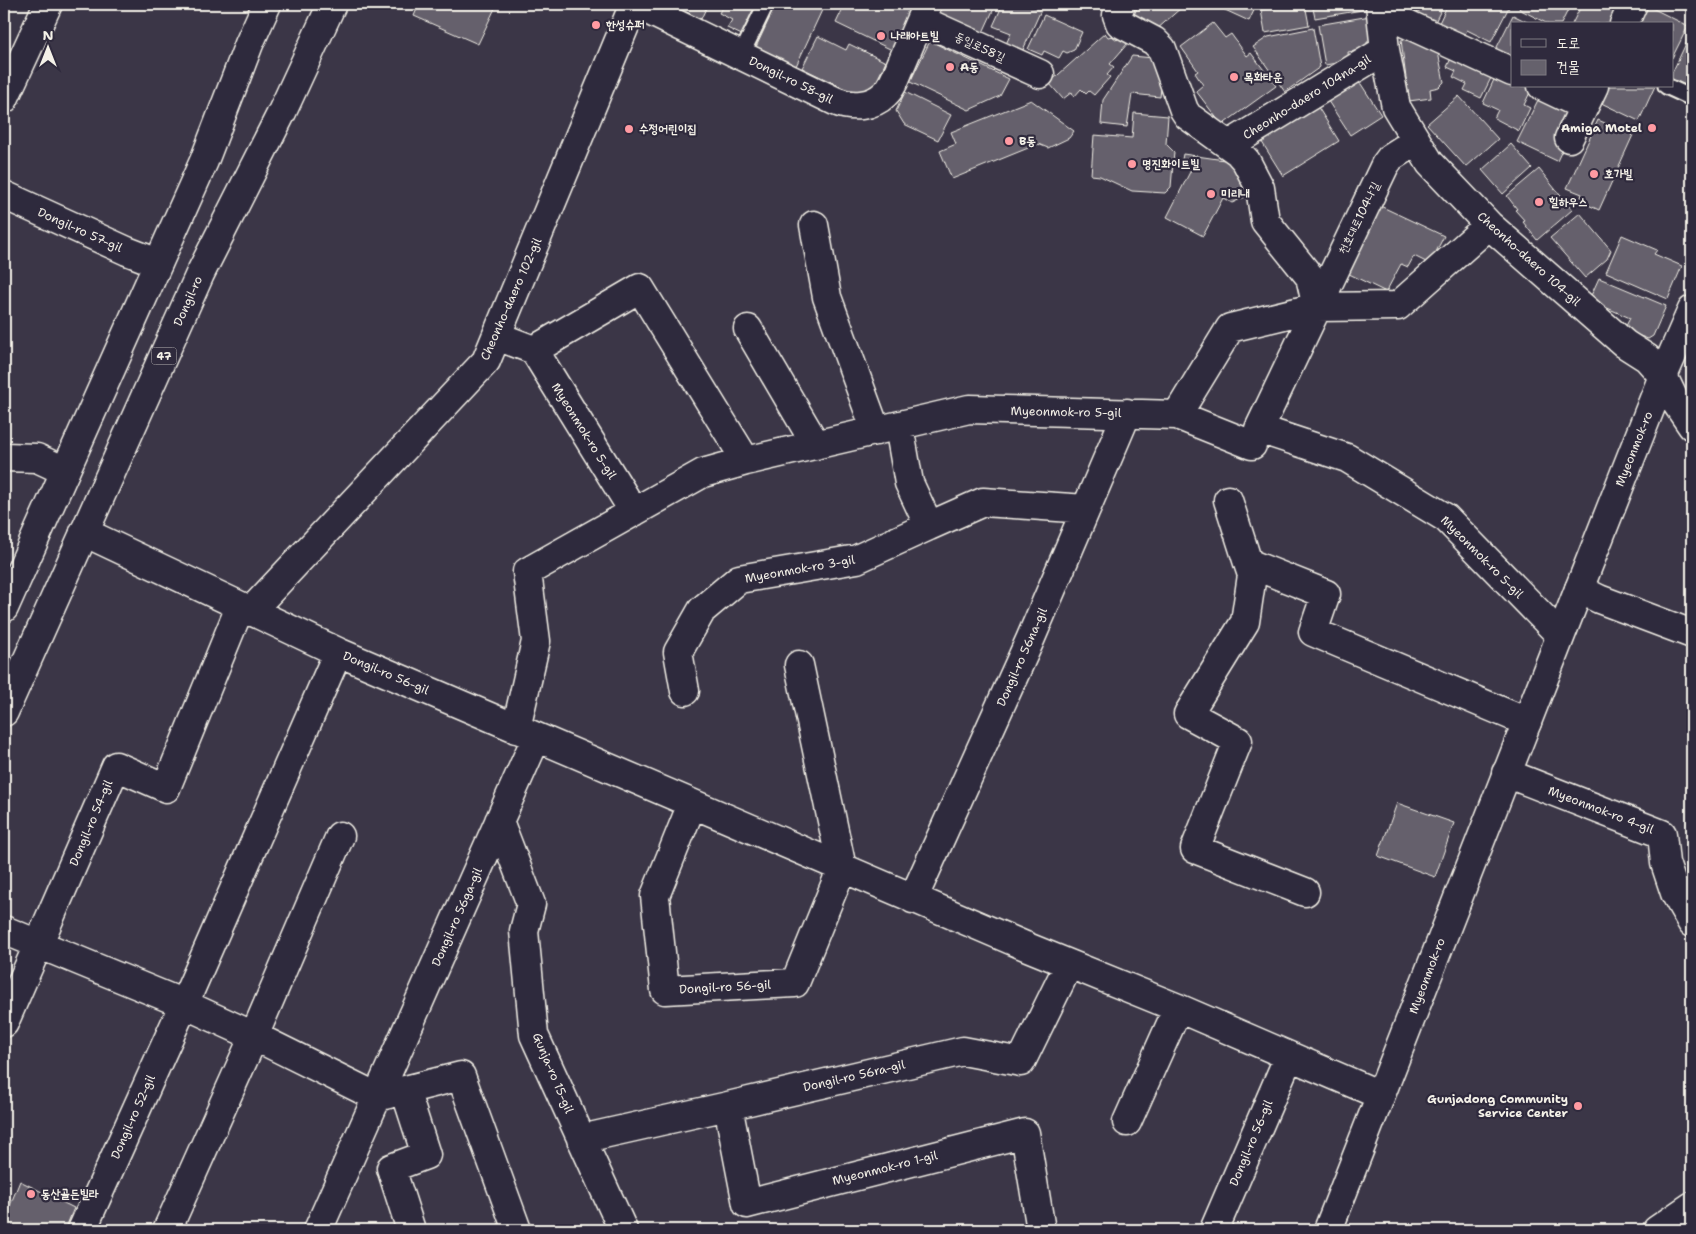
<svg xmlns="http://www.w3.org/2000/svg" width="1696" height="1234" font-family="'Shantell Sans','Poor Story',sans-serif">
<rect width="100%" height="100%" fill="#3b3647"/>
<filter id="ink" filterUnits="userSpaceOnUse"><feTurbulence type="fractalNoise" baseFrequency=".02" numOctaves="2"/><feDisplacementMap in="SourceGraphic" scale="10" xChannelSelector="R" yChannelSelector="G"/><feConvolveMatrix kernelMatrix="1 2 1 2 8 2 1 2 1" color-interpolation-filters="sRGB"/></filter>
<g filter="url(#ink)">
<path fill="#65616c" stroke="#f4f1e8" d="M419,4H497L478,44L414,16Z
M673,4H708L701,19L674,6Z
M724,4H762L746,37L727,28L732,20L719,13Z
M776,4H814L823,8L796,66L756,47Z
M845,4H894L910,11L892,50L836,23Z
M943,4H996L980,39L936,19Z
M1003,4H1027L1041,10L1022,52L1006,44L1011,33L993,26Z
M1139,4H1183L1182,7L1156,30L1132,19Z
M1212,4H1257L1249,21Z
M1275,4H1305L1309,25L1265,33L1261,10L1276,8Z
M1312,4H1367L1368,9L1315,18Z
M1392,4H1444L1433,26Z
M1448,4H1503L1509,7L1491,42L1467,30L1463,38L1438,25Z
M1522,4H1571L1561,24H1548L1519,9Z
M1582,4H1604L1619,11L1613,24H1572Z
M1646,5L1688,26L1672,58V24H1637Z
M1044,15L1082,32L1074,50L1067,53L1063,51L1059,58L1044,51L1042,55L1028,49Z
M1513,15L1531,24H1512V57L1496,49Z
M1370,16L1374,41L1367,42L1368,49L1348,52L1349,61L1325,65L1318,25Z
M1213,23L1225,38L1231,34L1247,56L1251,53L1276,86L1222,125L1196,91L1203,85L1195,73L1198,71L1181,47Z
M1313,28L1320,67L1285,92L1253,47L1268,37Z
M1105,33L1108,37L1112,36L1117,40L1120,36L1128,43L1110,64L1114,67L1107,75L1110,77L1094,95L1089,91L1086,94L1081,89L1074,97L1072,92L1063,99L1049,83Z
M1691,33L1692,34V90L1672,81V73Z
M818,36L846,50L849,44L886,62L873,88L858,95L802,68Z
M1411,39L1438,52L1444,82L1439,87L1430,89L1431,98L1409,101L1401,40Z
M930,41L1009,79L1000,96L969,110L910,82Z
M1132,56L1153,58L1162,80L1160,97L1132,94L1127,127L1101,124L1103,100Z
M1452,56L1492,76L1481,98L1464,90L1467,84L1453,77L1456,71L1447,67Z
M1499,69L1512,75V86H1533L1524,105L1530,108L1519,131L1494,118L1498,110L1483,103Z
M1353,81L1361,84L1381,115L1350,135L1326,98Z
M1606,86H1655L1639,121L1599,102Z
M905,92L951,115L938,140L904,124L896,111Z
M1542,92L1577,109L1565,144L1557,161L1517,142Z
M1459,96L1498,139L1466,167L1427,124Z
M1031,100L1074,131L1069,138L1048,148L1038,144L952,179L940,151L956,144L951,132Z
M1316,104L1339,141L1283,176L1260,139Z
M1134,113L1168,116L1166,144L1174,152L1171,187L1165,193L1132,191L1100,176L1091,175L1094,135L1132,138Z
M1598,120L1633,135L1599,210L1584,203L1585,200L1581,197L1582,194L1567,188Z
M1511,144L1532,168L1503,194L1482,170Z
M1183,154L1238,162L1246,189L1242,191L1245,197L1232,203L1223,198L1203,236L1167,217L1191,170L1181,165Z
M1539,169L1572,210L1537,240L1523,222L1525,221L1515,210L1517,209L1507,196Z
M1376,204L1444,236L1430,264L1414,256L1408,267L1401,264L1386,292L1343,271Z
M1580,213L1611,250L1607,259L1585,278L1550,238Z
M1622,235L1657,250L1654,254L1682,266L1668,299L1606,272Z
M1599,278L1666,306L1653,336L1648,339L1624,330L1630,318L1589,300Z
M1397,803L1454,823L1435,877L1378,856Z
M20,1181L74,1208L65,1230H4V1220Z"/>
<g fill="none" stroke-linecap="round" stroke-linejoin="round">
<defs>
<path id="lane" d="M741,55L766,4
M1666,86L1692,98"/>
<path id="street" d="M635,4L835,101C851,108 872,107 885,94C894,86 898,71 903,60C911,41 919,23 927,4
M1121,4L1117,15L1120,23L1154,41L1162,49L1184,110L1188,116L1238,152L1246,161L1260,188L1265,221L1310,277L1317,307
M1380,4L1385,50L1396,107L1430,163L1489,225L1625,344L1647,358L1663,376L1675,401L1692,426
M1381,12L1512,72
M921,20L1040,74
M1624,24L1633,4
M1542,86L1584,106
M4,99L48,4
M1569,138L1594,86
M1416,141L1391,157L1385,165L1259,429L1347,458L1446,518L1560,635
M1229,145L1385,50
M4,195L127,251L158,263
M814,225L827,297L876,431
M748,329L816,445
M497,336L534,350L634,512
M534,350L640,288L746,461
M1177,415L1230,328L1317,307L1398,306L1489,225
M4,457L37,458L65,471
M1228,500L1248,563L1326,594L1313,632L1527,722
M929,526L983,502L1086,509
M84,532L338,652L1030,948L1178,1008L1380,1095
M1248,563L1252,575L1245,622L1188,714L1238,741L1195,849L1305,892
M1579,589L1599,599L1692,634
M250,612L486,361L634,4
M685,691L678,652L702,610L739,579L857,559L929,526L909,483L899,426
M516,729L536,641L527,572L703,473L746,461L969,409L1177,415L1252,445
M1506,773L1662,834L1665,863L1675,893L1692,923
M692,804L655,896L665,990L795,983L842,868L799,665
M499,821L531,904L524,931L534,1035L623,1230
M913,899L1030,640L1127,413
M4,930L184,1004L254,1036L377,1097L461,1076L517,1230
M4,1023L116,766L166,788L240,607
M405,1090L426,1155L391,1168L411,1230
M728,1106L747,1204L1025,1133L1041,1230
M1127,1122L1178,1008
M581,1139L728,1106L963,1051L1021,1062L1069,964
M82,1230L184,1004L338,652
M167,1230L254,1036L340,836
M318,1230L536,738
M1214,1230L1289,1056"/>
<path id="secondary" d="M1328,1230L1579,589L1663,376L1692,310
M1657,1230L1692,1206"/>
<path id="primary" d="M4,608L204,161L249,44L267,4
M4,712L200,274L282,112L332,4"/>
</defs>
<use href="#lane" stroke="#f4f1e8" stroke-width="19"/>
<use href="#street" stroke="#f4f1e8" stroke-width="31"/>
<use href="#secondary" stroke="#f4f1e8" stroke-width="31"/>
<use href="#primary" stroke="#f4f1e8" stroke-width="31"/>
<use href="#lane" stroke="#2f2a3d" stroke-width="15"/>
<use href="#street" stroke="#2f2a3d" stroke-width="28"/>
<use href="#secondary" stroke="#2f2a3d" stroke-width="28"/>
<use href="#primary" stroke="#2f2a3d" stroke-width="28"/>
</g>
</g>
<g fill="#ff9aa2" stroke="#2f2a3d" stroke-width="2">
<circle cx="596" cy="25" r="5"/>
<circle cx="881" cy="36" r="5"/>
<circle cx="950" cy="67" r="5"/>
<circle cx="1234" cy="77" r="5"/>
<circle cx="1652" cy="128" r="5"/>
<circle cx="629" cy="129" r="5"/>
<circle cx="1009" cy="141" r="5"/>
<circle cx="1132" cy="164" r="5"/>
<circle cx="1594" cy="174" r="5"/>
<circle cx="1211" cy="194" r="5"/>
<circle cx="1539" cy="202" r="5"/>
<circle cx="1578" cy="1106" r="5"/>
<circle cx="31" cy="1194" r="5"/>
</g>
<g text-anchor="middle" stroke-width="4.5" stroke-linejoin="round" paint-order="stroke">
<rect fill="#2f2a3d" stroke="#b9b5b5" stroke-width="1" x="151.5" y="347.5" width="25" height="17" rx="4"/>
<g font-size="11" font-weight="bold" fill="#f4f1e8">
<text x="164" y="360">47</text>
</g>
<g font-size="12" font-weight="bold" fill="#f4f1e8" stroke="#2f2a3d" text-anchor="start">
<text x="606" y="29">한성슈퍼</text>
<text x="891" y="40">나래아트빌</text>
<text x="960" y="71">A동</text>
<text x="1244" y="81">목화타운</text>
<text x="1642" y="132" text-anchor="end">Amiga Motel</text>
<text x="639" y="133">수정어린이집</text>
<text x="1019" y="145">B동</text>
<text x="1142" y="168">명진화이트빌</text>
<text x="1604" y="178">호가빌</text>
<text x="1221" y="198">미리내</text>
<text x="1549" y="206">힐하우스</text>
<text x="1568" y="1103" text-anchor="end">Gunjadong Community<tspan x="1568" dy="14">Service Center</tspan></text>
<text x="41" y="1198">동산골든빌라</text>
</g>
<g font-size="12" fill="#f4f1e8" stroke="#2f2a3d">
<text transform="translate(980 47) rotate(25)" y="4">동일로58길</text>
<text transform="translate(791 80) rotate(26)" y="4">Dongil-ro 58-gil</text>
<text transform="translate(1307 97) rotate(-32)" y="4">Cheonho-daero 104na-gil</text>
<text transform="translate(1359 218) rotate(-64)" y="4">천호대로104나길</text>
<text transform="translate(80 230) rotate(24)" y="4">Dongil-ro 57-gil</text>
<text transform="translate(1529 259) rotate(42)" y="4">Cheonho-daero 104-gil</text>
<text transform="translate(511 299) rotate(-66)" y="4">Cheonho-daero 102-gil</text>
<text transform="translate(188 301) rotate(-66)" y="4">Dongil-ro</text>
<text transform="translate(1066 412) rotate(1)" y="4">Myeonmok-ro 5-gil</text>
<text transform="translate(584 431) rotate(58)" y="4">Myeonmok-ro 5-gil</text>
<text transform="translate(1634 449) rotate(-68)" y="4">Myeonmok-ro</text>
<text transform="translate(1482 557) rotate(45)" y="4">Myeonmok-ro 5-gil</text>
<text transform="translate(800 569) rotate(-10)" y="4">Myeonmok-ro 3-gil</text>
<text transform="translate(1022 657) rotate(-66)" y="4">Dongil-ro 56na-gil</text>
<text transform="translate(386 673) rotate(23)" y="4">Dongil-ro 56-gil</text>
<text transform="translate(1601 810) rotate(21)" y="4">Myeonmok-ro 4-gil</text>
<text transform="translate(91 823) rotate(-67)" y="4">Dongil-ro 54-gil</text>
<text transform="translate(457 917) rotate(-66)" y="4">Dongil-ro 56ga-gil</text>
<text transform="translate(1427 976) rotate(-69)" y="4">Myeonmok-ro</text>
<text transform="translate(725 987) rotate(-3)" y="4">Dongil-ro 56-gil</text>
<text transform="translate(553 1073) rotate(67)" y="4">Gunja-ro 15-gil</text>
<text transform="translate(854 1076) rotate(-13)" y="4">Dongil-ro 56ra-gil</text>
<text transform="translate(133 1117) rotate(-66)" y="4">Dongil-ro 52-gil</text>
<text transform="translate(1251 1143) rotate(-67)" y="4">Dongil-ro 56-gil</text>
<text transform="translate(885 1168) rotate(-14)" y="4">Myeonmok-ro 1-gil</text>
</g>
</g>
<rect width="1696" height="1234" fill="none" stroke="#2f2a3d" stroke-width="20"/>
<rect x="10" y="10" width="1676" height="1214" fill="none" stroke="#f4f1e8" stroke-width="2" filter="url(#ink)"/>
<rect x="1511" y="22" width="162" height="65" fill="#2f2a3d" stroke="#7e7a81"/>
<rect x="1521" y="39" width="25" height="8" fill="#2f2a3d" stroke="#7e7a81"/>
<text x="1556" y="48" font-size="15" fill="#f4f1e8">도로</text>
<rect x="1521" y="60" width="25" height="15" fill="#65616c" stroke="#7e7a81"/>
<text x="1556" y="72" font-size="15" fill="#f4f1e8">건물</text>
<g transform="translate(48 48)" stroke="#2f2a3d" stroke-width="4" paint-order="stroke">
<path d="M0-4L9 19L0 12L-9 19Z" fill="#f4f1e8"/>
<text y="-8" font-size="14" font-weight="bold" text-anchor="middle" fill="#f4f1e8">N</text>
</g>
</svg>
